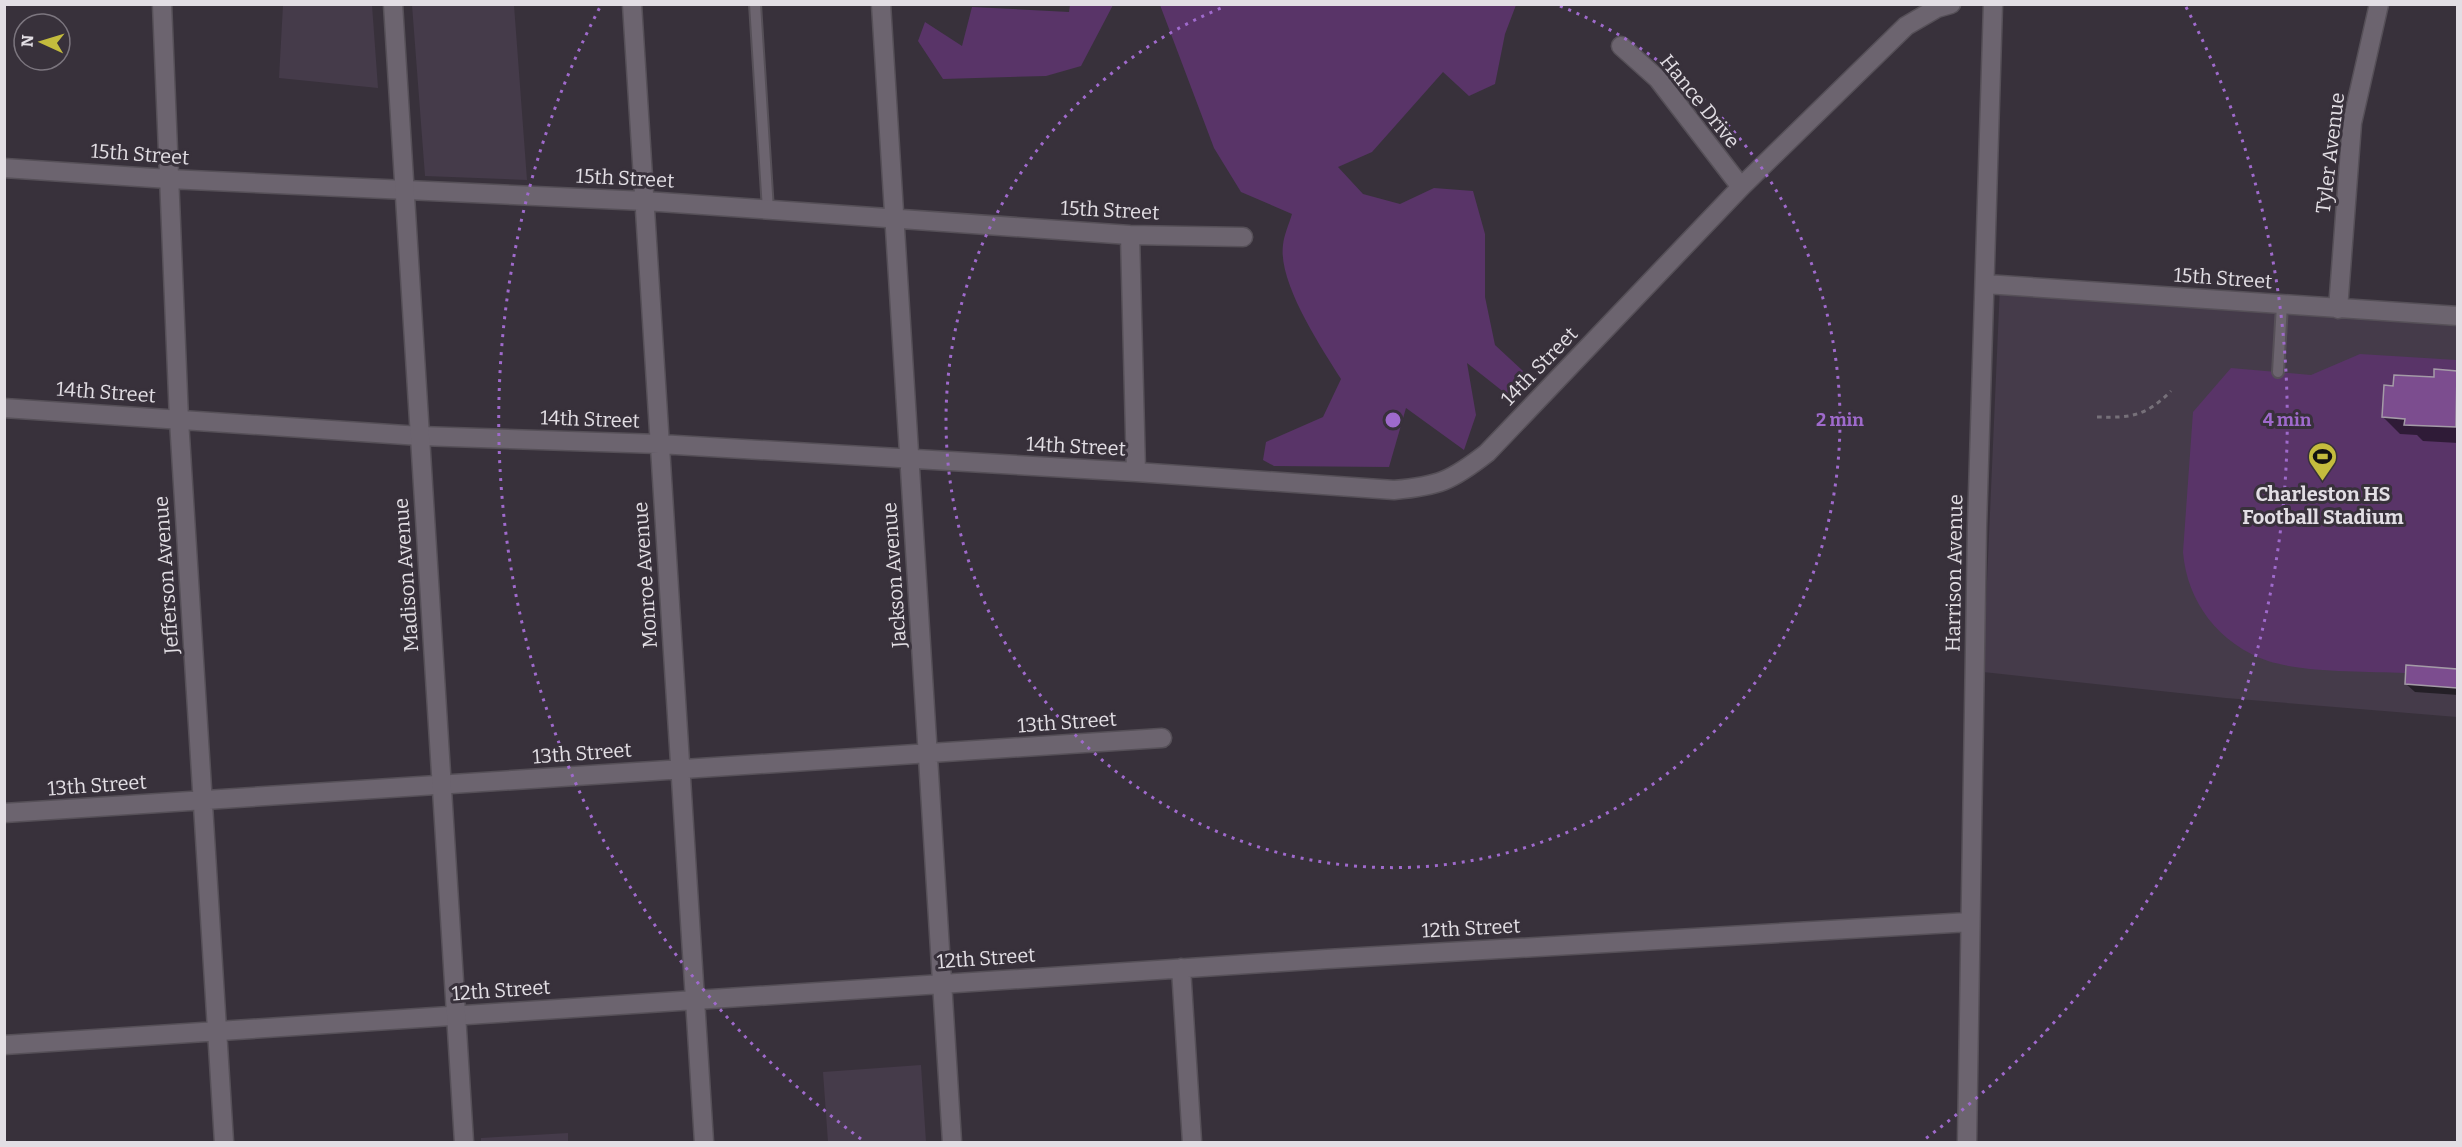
<svg xmlns="http://www.w3.org/2000/svg" width="2462" height="1147" font-family="Bitter,serif">
<rect width="100%" height="100%" fill="#38313b"/>
<path fill="#453b4a" d="M283,5H372L378,88L279,78Z
M412,5H514L527,180L425,176Z
M2000,285L2457,316V717L2226,698L1983,672Z
M921,1065L926,1142H828L823,1072Z
M568,1133V1142H481V1138Z"/>
<path fill="#593468" d="M1070,5H1113L1081,66L1046,76L943,79L918,41L925,22L962,46L972,7L1069,12Z
M1160,5H1516L1505,34L1495,84L1469,96L1443,72L1372,152L1338,167L1363,194L1400,204L1434,188L1473,191L1485,234V297L1495,345L1523,371L1510,397L1467,363L1476,415L1464,450L1406,408L1389,467L1274,466L1263,460L1266,442L1323,417L1341,379C1321,347 1278,283 1283,245C1284,235 1289,224 1292,214L1241,192L1214,148Z
M2360,354L2457,360V688L2405,684V673C2364,671 2307,673 2268,661C2219,644 2187,602 2183,552L2193,412L2231,368L2311,375Z"/>
<path fill="#0007" d="M2436,371L2458,372V443L2423,441L2417,435L2400,434L2383,417L2395,387L2435,379Z
M2408,667L2458,670V695L2415,692L2406,684Z"/>
<path fill="#7c4d8f" stroke="#a49ba7" stroke-width="1.5" d="M2434,369L2457,371L2456,427L2404,425L2405,419L2382,417L2384,385L2393,386L2394,375L2434,377Z
M2406,665L2457,669V688L2405,684Z"/>
<g fill="none" stroke-linecap="round" stroke-linejoin="round">
<defs>
<path id="service" d="M755,4L768,210
M2278,372L2282,305"/>
<path id="minor" d="M162,4L179,420L224,1142
M632,4L704,1142
M881,4L952,1142
M1621,46L1658,79L1741,187
M4,168L169,179L645,201L1130,235L1243,237
M1130,235L1136,472
M1985,284L2458,316
M2338,309L2352,123L2379,4
M4,408L420,436L659,444L1136,472L1394,490C1439,486 1451,481 1487,453L1741,187L1906,26L1937,8L1951,4
M4,813L1162,738
M1181,968L1192,1142
M4,1045L1327,959L1970,922
M1967,1142L1977,526L1993,4"/>
<path id="tertiary" d="M393,4L464,1142"/>
</defs>
<use href="#service" stroke="#565058" stroke-width="14"/>
<use href="#minor" stroke="#565058" stroke-width="21"/>
<use href="#tertiary" stroke="#565058" stroke-width="21"/>
<path stroke="#767079" stroke-width="3" stroke-dasharray="4.5 4.5" stroke-linecap="butt" d="M2097,417C2132,418 2146,416 2171,391"/>
<use href="#service" stroke="#6c646f" stroke-width="10"/>
<use href="#minor" stroke="#6c646f" stroke-width="18"/>
<use href="#tertiary" stroke="#6c646f" stroke-width="18"/>
</g>
<g fill="none" stroke="#9f6acc" stroke-width="3" stroke-dasharray="3 6">
<path d="M1560 6A447 447 0 1 1 1226 6"/>
<path d="M861 1139A894 894 0 0 1 600 7M2186 7A894 894 0 0 1 1925 1139"/>
</g>
<defs>
<symbol id="stadium-pin" viewBox="-11 -11 22 30"><path d="M0 17L-7.5 6A9.5 9.5 0 1 1 7.5 6Z" fill="#c4bc3d" stroke="#38313b"/><path d="M0-5a6.5 5 0 1 0 0 10a6.5 5 0 1 0 0-10ZM-3.5-1.8h7v3.6h-7Z" fill="#111"/></symbol>
</defs>
<g fill-rule="evenodd">
<use href="#stadium-pin" x="2306" y="440" width="33" height="45"/>
</g>
<g text-anchor="middle" stroke-width="6" stroke-linejoin="round" paint-order="stroke">
<g font-size="20" fill="#e2dee4" stroke="#38313b">
<text transform="translate(1700 101) rotate(51)" y="7">Hance Drive</text>
<text transform="translate(2330 153) rotate(-83)" y="7">Tyler Avenue</text>
<text transform="translate(140 154) rotate(4)" y="7">15th Street</text>
<text transform="translate(625 178) rotate(3)" y="7">15th Street</text>
<text transform="translate(1110 210) rotate(3)" y="7">15th Street</text>
<text transform="translate(2223 278) rotate(4)" y="7">15th Street</text>
<text transform="translate(1539 366) rotate(-46)" y="7">14th Street</text>
<text transform="translate(106 392) rotate(4)" y="7">14th Street</text>
<text transform="translate(590 419) rotate(2)" y="7">14th Street</text>
<text transform="translate(1076 446) rotate(3)" y="7">14th Street</text>
<text transform="translate(1954 573) rotate(-89)" y="7">Harrison Avenue</text>
<text transform="translate(166 575) rotate(-94)" y="7">Jefferson Avenue</text>
<text transform="translate(406 575) rotate(-94)" y="7">Madison Avenue</text>
<text transform="translate(645 575) rotate(-94)" y="7">Monroe Avenue</text>
<text transform="translate(894 575) rotate(-94)" y="7">Jackson Avenue</text>
<text transform="translate(1067 722) rotate(-4)" y="7">13th Street</text>
<text transform="translate(582 753) rotate(-4)" y="7">13th Street</text>
<text transform="translate(97 785) rotate(-4)" y="7">13th Street</text>
<text transform="translate(1471 928) rotate(-3)" y="7">12th Street</text>
<text transform="translate(986 958) rotate(-4)" y="7">12th Street</text>
<text transform="translate(501 990) rotate(-4)" y="7">12th Street</text>
</g>
<g font-size="20" font-weight="bold" fill="#e2dee4" stroke="#38313b">
<text x="2323" y="501">Charleston HS<tspan x="2323" dy="23">Football Stadium</tspan></text>
</g>
</g>
<circle cx="1393" cy="420" r="9" fill="#9f6acc" stroke="#38313b" stroke-width="3"/>
<g font-size="18" text-anchor="middle" font-weight="bold" fill="#9f6acc" stroke="#38313b" stroke-width="6" stroke-linejoin="round" paint-order="stroke">
<text x="1840" y="426">2 min</text>
<text x="2287" y="426">4 min</text>
</g>
<rect width="2462" height="1147" fill="none" stroke="#e2dee4" stroke-width="12"/>
<g transform="translate(42 42) rotate(274)"><circle r="28" fill="#38313b" stroke="#7c767f" stroke-width="1.5"/>
<path d="M0-4.5L10 22L0 15L-10 22Z" fill="#c4bc3d"/>
<text y="-9" font-size="16" font-weight="bold" text-anchor="middle" fill="#e2dee4">N</text>
</g>
</svg>
